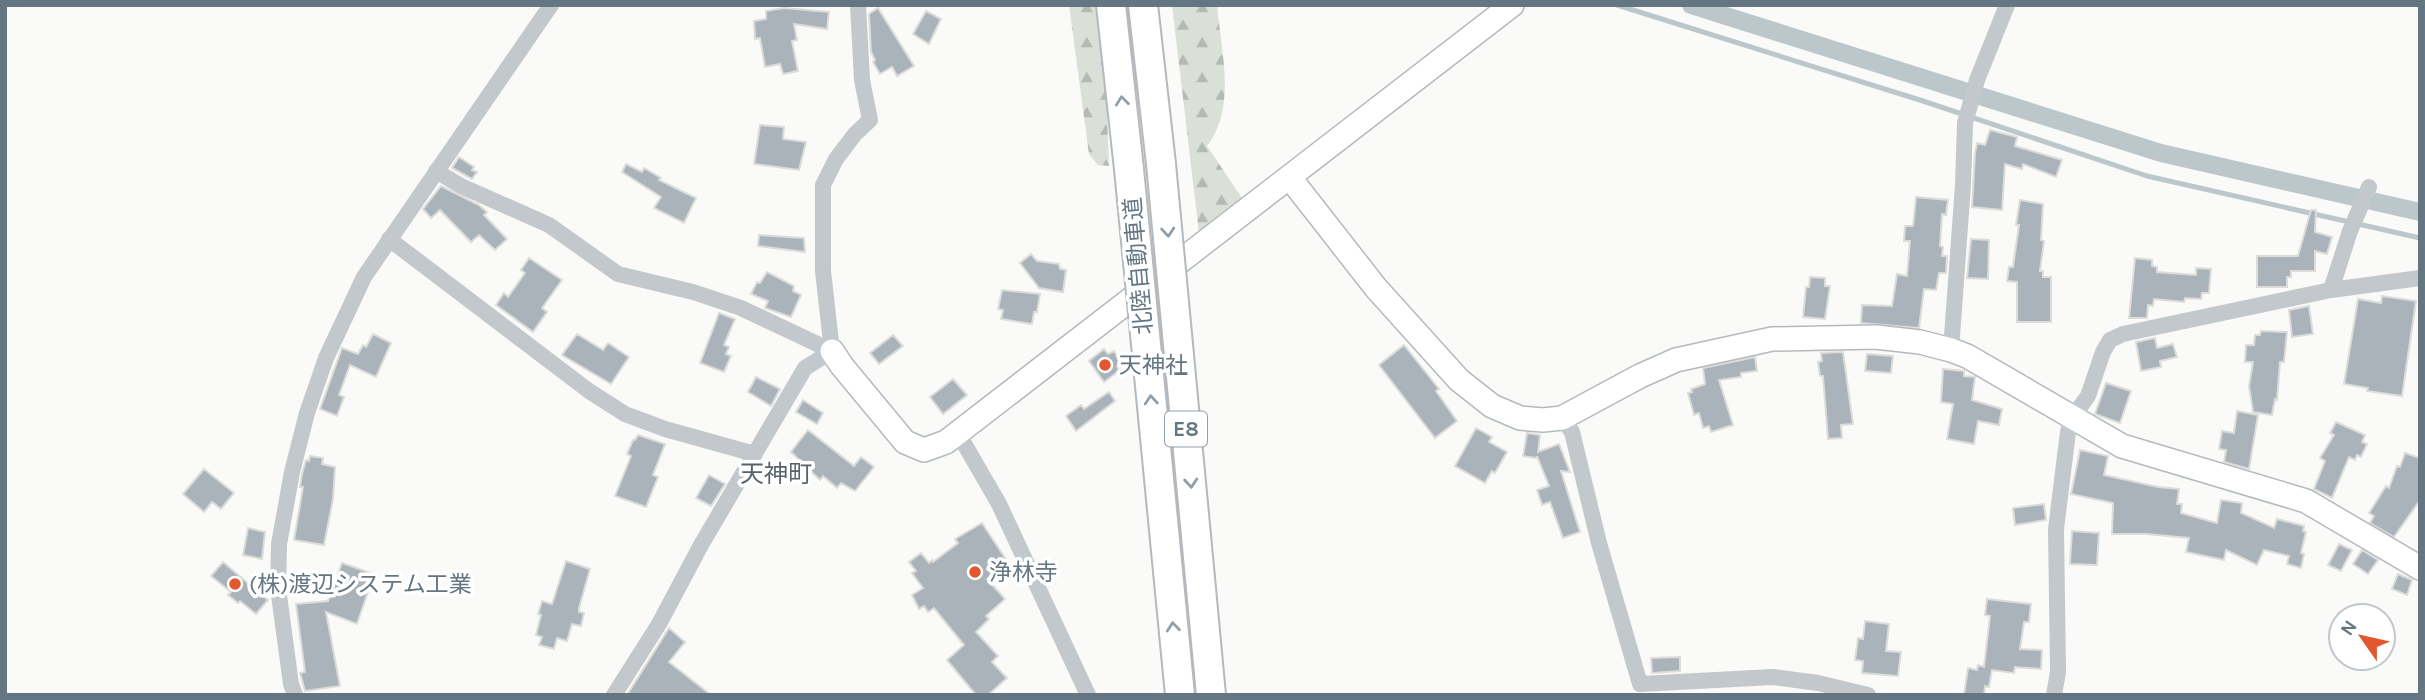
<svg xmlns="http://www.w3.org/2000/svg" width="2425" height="700" font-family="Karla,'Noto Sans JP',sans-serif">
<defs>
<pattern id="forest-firs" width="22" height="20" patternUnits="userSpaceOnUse" patternTransform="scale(1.75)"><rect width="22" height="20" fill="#dadfd7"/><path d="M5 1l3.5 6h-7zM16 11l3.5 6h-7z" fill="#b4b9b4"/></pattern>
</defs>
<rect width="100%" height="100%" fill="#fafaf8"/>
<path fill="url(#forest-firs)" d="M1069,5H1100L1104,37L1109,166L1098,165L1089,154Z
M1172,5H1217C1221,51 1237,108 1207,146L1244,201L1199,233Z"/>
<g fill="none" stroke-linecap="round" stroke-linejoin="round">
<path stroke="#bbc7cb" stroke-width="5" d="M1617,5L1923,101L2147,176L2420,238"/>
<path stroke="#bbc7cb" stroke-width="18" d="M1691,5L2161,153L2420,212"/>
</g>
<path fill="#aab3b9" stroke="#dcdcda" stroke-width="2" d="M784,8L829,12L827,29L794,24L797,40L792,41L798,71L783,74L780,64L765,67L760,38L755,39L754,21L766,19V11Z
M878,8L914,66L897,76L892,67L880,74L873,62L875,60L871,52L869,14Z
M926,11L941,19L929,44L913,34Z
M760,125L784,127L783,139L806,142L799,170L754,164Z
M1990,130L2017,137L2015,146L2062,160L2056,177L2023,164L2022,169L2005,164L2002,210L1972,207L1975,153L1977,143L1985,145Z
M459,157L474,167L472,170L477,172L472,179L452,168Z
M626,164L642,172L644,168L661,178L659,180L696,198L684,223L654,208L661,197L622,172Z
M441,186L479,205L487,212L484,215L507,239L495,250L479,235L471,242L440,210L431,218L423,209Z
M1916,197L1948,200L1946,215L1942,214L1940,246L1943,247L1942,256H1947L1946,273H1939L1936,290L1924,289L1919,328L1861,323L1862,305L1892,306L1897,274L1907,276L1910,241H1904L1905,226H1913Z
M2020,200L2043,204L2041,240L2044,241L2040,271H2043V277H2051V322H2017V282L2007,281L2009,267H2013L2019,225H2016Z
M2311,210H2316L2315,232L2332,237L2327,254L2315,251V271H2291V277H2287V287H2257V256H2298Z
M759,235L804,238L805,252L758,246Z
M1971,239L1989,240L1988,279L1967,278Z
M1031,254L1037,261L1059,264L1060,269L1066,270L1063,292L1039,288L1020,263Z
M529,258L562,280L542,308L547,312L533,332L496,305L504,293L508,297L525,273L521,270Z
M2135,258L2152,260V266L2157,267V272L2196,275V268L2211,269L2209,293H2202L2201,299L2185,298L2184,302L2154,299L2153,306L2148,305L2147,318H2129Z
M767,272L794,286L793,291L801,295L791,317L765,308L768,301L751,294L757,282L760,283Z
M1810,277L1825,278V286H1830L1825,319L1803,317L1806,287H1809Z
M1002,290L1040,294L1037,312H1034L1032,324L1001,319L1003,310L998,309Z
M2382,296L2416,301L2402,396L2367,391L2368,388L2344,384L2358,299L2381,303Z
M2309,306L2313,334L2292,337L2289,310Z
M719,313L735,319L724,345L729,347L726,354L731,356L724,372L700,363Z
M2261,331L2287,332L2284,362H2280L2277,400L2275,399L2272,415L2253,412L2249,386L2253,362H2245L2246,345H2254L2255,335H2260Z
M373,334L391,343L376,377L350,365L339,395L344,397L337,416L320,409L342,348L358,354L363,345L366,347Z
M577,334L603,350L608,343L629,357L611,384L562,355Z
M893,335L903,346L879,364L870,353Z
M2155,338L2157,348L2173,344L2177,357L2160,361L2161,367L2141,371L2136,342Z
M1404,345L1439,389L1436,391L1457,421L1435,438L1379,365Z
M1104,349L1108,354L1114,351L1121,363L1117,366L1119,371L1104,382L1089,361Z
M1843,352L1853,424L1841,425L1842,438L1828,439L1823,376H1820L1818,362L1822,361L1821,353Z
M1867,354L1893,356L1891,373L1865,371Z
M1755,357L1757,371L1741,373V377L1719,380L1733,425L1711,432L1709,426L1703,428L1699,413L1694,415L1688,393L1692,392L1691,389L1705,384L1703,368Z
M1943,369L1964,371V376L1975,377L1972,400L2002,409L1999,425L1978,421L1974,444L1947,439L1953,404L1941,402Z
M756,377L780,389L771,406L748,392Z
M953,379L967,395L943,414L930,397Z
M2106,383L2131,391L2120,423L2095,414Z
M1109,392L1115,401L1076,431L1066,416L1081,405L1084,409Z
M803,400L823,413L817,424L796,412Z
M2237,411L2258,415L2249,469L2224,462L2226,450L2219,449L2222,431L2234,433Z
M2336,422L2365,435L2362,442L2367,444L2361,457L2357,455L2355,460L2349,457L2332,498L2314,489L2325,461L2320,458L2334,435L2330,433Z
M1476,428L1492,437L1489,442L1507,452L1495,473L1492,471L1485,483L1455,466Z
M808,430L854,466L861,457L874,467L855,491L841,483L837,488L823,476L820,480L791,452Z
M1527,433L1540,435L1538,452L1559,444L1570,472L1561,471L1580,532L1563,538L1550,502L1542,505L1537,490L1549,486L1537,456V458L1523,456Z
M638,435L665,444L653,475L658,477L646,507L615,496L631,456L627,454L633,440H635Z
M2080,450L2108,456L2104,475L2158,487L2179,489L2177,504H2182L2181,513L2217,523L2221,500L2242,503L2241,513L2274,528L2277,519L2304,526L2303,531L2306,532L2301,553L2304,554L2301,568L2287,564L2289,556L2264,550L2257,565L2226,550L2224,560L2186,552L2189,538L2146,534H2112L2113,503L2071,494Z
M2405,453L2420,458V500L2394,537L2370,523L2374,516L2369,513L2386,486L2389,488L2397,466L2400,467Z
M310,456L323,458L322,464L335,467L333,499L324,545L294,540L303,487H300L302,474L306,460L309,461Z
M204,469L234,493L221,509L212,502L204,512L183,494Z
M709,475L725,484L711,506L696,498Z
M2044,504L2046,520L2015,525L2013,508Z
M982,523L1007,561L991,571L994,574L987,579L1005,599L986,616L989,619L976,632L998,656L992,662L1007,678L988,695H976L947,660L964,645L934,608L928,612L924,606L919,609L912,595L923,588L912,573L916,571L909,562L921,553L929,563L932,560L933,562L958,543L955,539Z
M248,528L265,532L262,559L243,555Z
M2072,531L2099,533L2097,565L2070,564Z
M2339,544L2352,550L2341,571L2328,565Z
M2362,550L2378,560L2368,574L2353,564Z
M566,561L590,569L579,608V612L584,613L581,626L572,624L567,641L557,638L554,649L539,645L542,637L536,635L541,615L538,614L542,601L552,604Z
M223,562L268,600L256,614L240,601L238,603L228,595L231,592L211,576Z
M342,563L374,574L357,624L326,612L340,686L305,691L300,673L305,672L296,604L328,601Z
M2398,574L2412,580L2407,595L2392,589Z
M1987,599L2031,604L2029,622H2024L2020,649L2042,650L2041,669L2015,667L2014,673L1992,670L1989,687L1985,686L1984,695H1964L1968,668L1977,670L1978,665L1984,667L1990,616L1985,615Z
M1865,621L1889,624L1886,651L1901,652L1898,676L1862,673L1863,661L1855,660L1858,638L1863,639Z
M669,628L685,642L669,662L711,695H627Z
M1680,657V671L1652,673L1651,658Z"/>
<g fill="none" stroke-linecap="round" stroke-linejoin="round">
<defs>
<path id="secondary" d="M1290,178L1376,288L1459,380L1492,406L1520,418L1543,420L1562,418L1640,376L1676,360L1772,339L1876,337L1920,342L1951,350L1967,356L2122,446L2306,501L2420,568
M832,351L842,366L905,442L924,450L946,442L1512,5"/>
<path id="highway" d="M1111,5L1129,169
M1143,5L1161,164"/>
</defs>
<use href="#secondary" stroke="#b3babf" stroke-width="26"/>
<use href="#highway" stroke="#b4b9bd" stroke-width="32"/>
<path stroke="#c3c8cc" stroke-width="16" d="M436,171L461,186L549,225L618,274L693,292L741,308L832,351
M389,239L589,391L625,414L665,429L755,454
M2331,290L2350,231L2369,187
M1951,350L1963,185L1965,123L1977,80L2007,5
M832,351L823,271V185L836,159L855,134L870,120L862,80L858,5
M1562,418L1572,432L1599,543L1640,684L1773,677L1818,683L1868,695
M958,433L999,504L1088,695
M295,695L291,684L278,588L279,544L292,472L307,413L326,358L364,277L551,5
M614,695L659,624L701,545L805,368L832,351
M2054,695L2058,672L2056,529L2068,432L2072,418L2088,396L2103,352L2110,340L2123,334L2331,290L2420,278"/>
<use href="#secondary" stroke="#fff" stroke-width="23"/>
<use href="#highway" stroke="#fff" stroke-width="28"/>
<defs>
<path id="highway-bridge" d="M1161,164L1211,695
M1129,169L1180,695"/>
</defs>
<use href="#highway-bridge" stroke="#b4b9bd" stroke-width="32" stroke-linecap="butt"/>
<use href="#highway-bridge" stroke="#fff" stroke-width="28"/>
</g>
<defs><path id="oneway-chevron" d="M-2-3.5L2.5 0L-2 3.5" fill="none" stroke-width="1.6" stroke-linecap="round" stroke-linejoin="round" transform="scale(1.75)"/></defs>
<g stroke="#939fa8">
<use href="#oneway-chevron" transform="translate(1122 101) rotate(-96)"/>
<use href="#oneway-chevron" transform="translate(1168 232) rotate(85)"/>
<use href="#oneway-chevron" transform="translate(1151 400) rotate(-95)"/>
<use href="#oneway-chevron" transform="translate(1191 483) rotate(85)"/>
<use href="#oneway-chevron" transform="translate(1173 627) rotate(-96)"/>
</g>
<g fill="#e4572e" stroke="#fff" stroke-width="2.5">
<circle cx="1105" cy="365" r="7"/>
<circle cx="975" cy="572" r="7"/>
<circle cx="235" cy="584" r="7"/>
</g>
<g text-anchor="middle" stroke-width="7" stroke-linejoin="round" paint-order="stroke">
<rect fill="#fff" stroke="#939fa8" stroke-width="2" x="1165" y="411.5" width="42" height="35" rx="5"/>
<g font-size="21" font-weight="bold" fill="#657683">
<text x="1186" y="436">E8</text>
</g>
<g font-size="23" fill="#657683" stroke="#fff">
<text transform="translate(1138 266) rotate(-95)" y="8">北陸自動車道</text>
</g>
<g font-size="23" fill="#657683" stroke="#fff" text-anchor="start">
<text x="1119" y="373">天神社</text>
<text x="989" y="580">浄林寺</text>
<text x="249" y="592">(株)渡辺システム工業</text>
</g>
<g font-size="24" fill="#57646e" stroke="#fff">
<text x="776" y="482">天神町</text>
</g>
</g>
<rect width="2425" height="700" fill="none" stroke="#657683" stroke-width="14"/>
<g transform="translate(2362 637) rotate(304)"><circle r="33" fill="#ffffff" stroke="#c1c8cd" stroke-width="2"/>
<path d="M0-5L12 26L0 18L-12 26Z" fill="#e4572e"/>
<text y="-10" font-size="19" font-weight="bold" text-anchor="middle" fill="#657683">N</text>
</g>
</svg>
